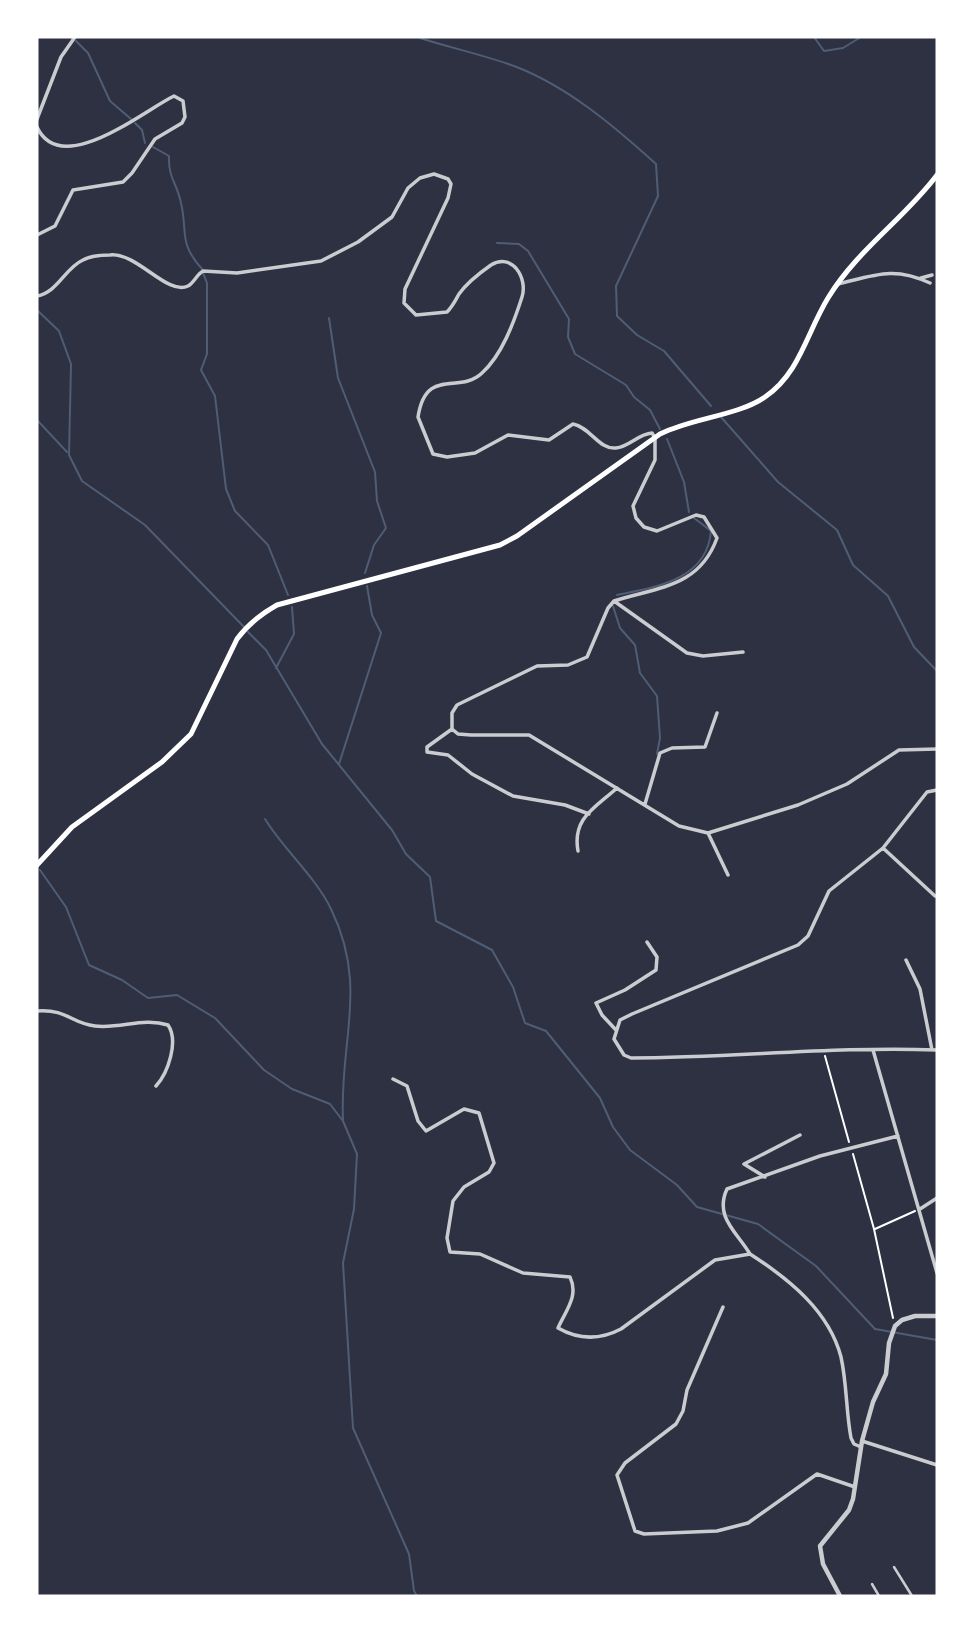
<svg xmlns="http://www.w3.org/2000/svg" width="974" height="1633" font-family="Arial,sans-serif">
<rect width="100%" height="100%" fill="#2d3142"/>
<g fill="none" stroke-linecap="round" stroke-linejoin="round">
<path stroke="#4f5d75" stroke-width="2" d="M70,37L71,38
M814,37L824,51L843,48L861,37
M420,38C451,48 484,55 514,66C567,86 614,126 656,164L658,196L616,286L617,316L637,335L664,351L711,406
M76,41L88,53L110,101L131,119
M135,123L142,130L145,143
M153,147L169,156C168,178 177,183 181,203C188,233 178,242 202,269
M497,243L519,244L528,251L569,319L568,337L575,354L626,385L634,397L650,410L660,429
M203,273L207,283V354L201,370L215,396L226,489L235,511L268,545L288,595
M37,310L59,331L71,364L69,455L82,481L145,525L244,627
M329,318L338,378L375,472L377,501L386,528L374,545L365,573
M721,417L778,482L837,530L853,565L888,596L914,647L937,671
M37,420L67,452
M667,439L684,482L689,512
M617,595C656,587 707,580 711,531L694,518
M613,606L620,628L635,645L640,673L657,696L660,738L657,754
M247,631L266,650L322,744L392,830L406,854L430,877L436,921L492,950L513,987L525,1023L546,1031L600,1098L613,1127L630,1150L677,1185L697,1207L758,1224L816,1266L875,1329L937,1340
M276,668L294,634L292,607
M339,764L381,633L372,615L367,586
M265,819C284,850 315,876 331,909C369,987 339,1041 343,1120
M40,870L66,907L89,965L122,980L148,998L177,995L215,1018L264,1070L292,1089L330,1104L343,1121L357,1154L354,1209L343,1263L353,1428L409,1554L414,1591L417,1596"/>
<path stroke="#fff" stroke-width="2" d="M825,1056L849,1142
M853,1154L874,1229L893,1318
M875,1229L915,1211"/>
<path stroke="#caccd0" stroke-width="2.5" d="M894,1567L912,1596
M872,1584L879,1596"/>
<path stroke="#caccd0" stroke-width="3.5" d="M37,119L61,57L75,37
M37,127C61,179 143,111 174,96L183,101L185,117L182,123L155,139L132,173L123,182L73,190L55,226L37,235
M921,278L932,275
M838,284C875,275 894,266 930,283
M37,296C58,292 65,268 83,260C90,256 101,255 110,255C137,252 167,296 188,286C194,283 197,274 203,271L237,273L321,261L358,242L392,217L408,188L420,178L434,174L448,179L451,184L448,198L405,289L404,303L416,315L447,312C453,306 455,301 459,294C466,284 481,272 491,265C512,252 528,278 522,297C514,322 502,355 482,373C459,395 426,366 418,417L433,454L447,457L475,453L508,435L549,440L573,424C590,427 599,450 616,448C629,447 638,434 652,433L655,438V460L633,506L636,518L644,527L657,531L696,515L704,517L717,538C699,588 657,587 614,601L608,608L587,657L568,665L537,666L457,705L452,713V729L458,734L471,735H529L679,826L708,833L798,805L847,784L899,750L937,749
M614,601L687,653L703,656L743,652
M452,729L427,747V752L448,755L472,774L513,796L565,805L589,814
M937,790L927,792L883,848L829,891L808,936L798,945L632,1014L620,1020L614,1039L624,1055L631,1058C733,1058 835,1046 937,1050
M645,804L660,753L672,748L705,747L717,713
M708,833L728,875
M883,848L935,896
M578,851C572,818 595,808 617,788
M906,960L920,989L932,1050
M37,1011C68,1009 70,1023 95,1026C121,1029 143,1017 168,1025C179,1041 168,1073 156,1086
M616,1030L602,1015L596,1003L625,990L656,970L657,957L647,942
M873,1050L937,1273
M393,1079L407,1086L418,1121L426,1131L464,1109L479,1113L494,1163L489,1172L464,1187L453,1201L447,1238L450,1252L480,1254L523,1273L570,1277C579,1296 566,1310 558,1328C579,1340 600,1340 621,1329L715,1260L750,1254C789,1279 829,1311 841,1357C847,1384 846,1412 851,1438L854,1444L861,1447
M765,1177L744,1164L800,1135
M920,1209L937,1198
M750,1254C737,1232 714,1217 727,1189L820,1156L898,1136
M723,1307L687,1390L683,1411L676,1424L625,1463L617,1475L635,1531L644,1534L717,1531L748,1523L817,1474L855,1487
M862,1441L937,1465"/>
<path stroke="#caccd0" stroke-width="4.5" d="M840,1596L823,1564L820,1546L849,1510L853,1499L862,1441L873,1402L886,1374L889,1343L895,1326L902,1320L915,1316H937"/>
<path stroke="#fff" stroke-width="5" d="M37,865L72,827L162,762L191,734L237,639C248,624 261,614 277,605L500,545L517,536L660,434C692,418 737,416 765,397C800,373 807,332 828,298C857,250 904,219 937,175"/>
</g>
<rect width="974" height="1633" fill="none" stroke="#ffffff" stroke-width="77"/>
</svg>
